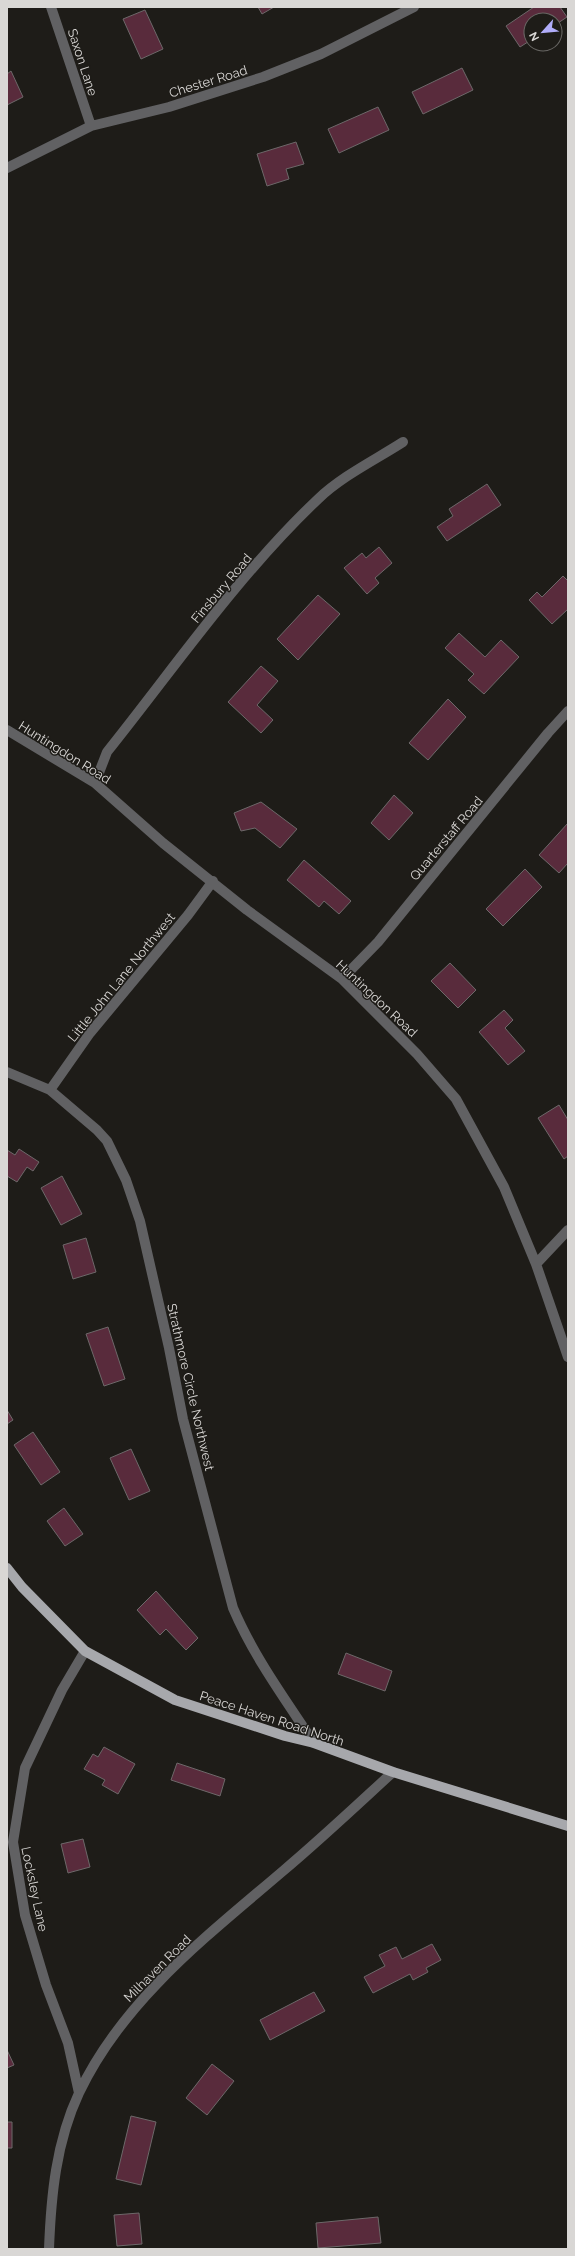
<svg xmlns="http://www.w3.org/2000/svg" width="575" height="2256" font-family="Raleway,sans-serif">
<rect width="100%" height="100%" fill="#1e1c18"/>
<path fill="#592b3c" stroke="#6d6869" d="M258,7H274L262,14Z
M534,7H560L567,17L555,25V20H531V40L520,47L506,26Z
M145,10L163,49L141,59L123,19Z
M462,68L473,90L423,114L412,92Z
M11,71L23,97L7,105V74Z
M378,107L389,130L339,153L328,129Z
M296,142L304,164L286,169L289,179L267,186L257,154Z
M487,484L501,505L447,541L437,527L453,516L449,509Z
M379,547L392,563L375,578L379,583L367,594L344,568L362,553L366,558Z
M563,576L568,581V609L552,624L529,600L537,592L542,597Z
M318,595L340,614L298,660L277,639Z
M459,633L485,657L501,640L519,657L484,694L468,680L474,674L445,648Z
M261,666L278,681L257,705L273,720L261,733L228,702Z
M448,699L466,717L428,760L409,743Z
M394,795L413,813L389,840L371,823Z
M261,802L297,829L280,848L255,828L241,831L234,813Z
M568,823V863L559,873L539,855Z
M304,860L351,901L339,914L324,901L319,907L287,880Z
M525,869L542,887L503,926L486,909Z
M450,963L476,990L458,1008L431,981Z
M504,1010L513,1020L505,1028L525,1051L508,1065L479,1032Z
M559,1105L568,1120V1156L564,1159L538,1118Z
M19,1149L39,1162L33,1171L27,1167L17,1182L7,1176V1150L15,1155Z
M62,1176L82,1214L61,1225L41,1188Z
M86,1238L96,1272L73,1279L63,1245Z
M108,1327L125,1379L104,1386L86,1334Z
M7,1410L13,1420L7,1424Z
M33,1432L60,1472L41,1485L14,1445Z
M131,1449L150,1491L129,1500L110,1458Z
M64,1508L83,1534L65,1546L47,1521Z
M156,1591L198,1638L186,1650L166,1629L160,1635L137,1610Z
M346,1653L392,1671L385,1691L338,1674Z
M104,1747L135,1764L118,1794L102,1785L105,1780L84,1769L93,1754L98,1757Z
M177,1763L225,1779L220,1796L171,1780Z
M83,1839L90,1867L68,1873L61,1844Z
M432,1944L441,1960L426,1968L428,1972L413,1980L410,1974L373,1993L364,1977L385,1966L379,1955L396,1947L402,1959Z
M314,1992L325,2011L270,2040L260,2020Z
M7,2050L14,2065L7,2068Z
M212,2064L234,2081L207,2115L186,2098Z
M131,2116L156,2122L141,2185L116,2179Z
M7,2122H12V2148H7Z
M139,2213L142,2244L117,2246L114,2215Z
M378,2217L381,2243L318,2248L316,2223Z"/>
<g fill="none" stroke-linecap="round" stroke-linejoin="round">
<path stroke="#616163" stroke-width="10" d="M51,7L91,126
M7,168L91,126L169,107L263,77L321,54L414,7
M7,730L95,783L163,843L247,910L342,979L417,1054L456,1099L504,1187L536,1264L568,1357
M95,783L107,752C175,667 238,575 318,499C342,476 375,460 403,442
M342,979L378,942L548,733L568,711
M7,1072L50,1090L97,1130L107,1141L126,1180L140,1221L169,1348L183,1419L233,1608C254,1657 285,1699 314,1743
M50,1090L90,1033L188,915L213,881
M536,1264L568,1230
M79,2093L68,2043L46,1985L25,1915L13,1842L25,1768L62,1690L85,1651
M49,2249C51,2196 56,2142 79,2093C123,2000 207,1936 283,1871C321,1839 357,1805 393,1772"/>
<path stroke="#a7a8ac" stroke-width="10" d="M7,1568L22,1587L85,1651L175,1700L285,1736L314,1743L393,1772L568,1826"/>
</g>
<g text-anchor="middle" stroke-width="3" stroke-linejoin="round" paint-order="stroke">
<g font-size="13" fill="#d9d7d5" stroke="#1e1c18">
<text transform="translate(83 62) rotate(72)" y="5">Saxon Lane</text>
<text transform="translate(208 81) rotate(-17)" y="5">Chester Road</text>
<text transform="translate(221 588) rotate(-50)" y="5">Finsbury Road</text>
<text transform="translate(65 752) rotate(32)" y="5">Huntingdon Road</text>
<text transform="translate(446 838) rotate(-50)" y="5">Quarterstaff Road</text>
<text transform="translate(121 977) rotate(-51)" y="5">Little John Lane Northwest</text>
<text transform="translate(377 998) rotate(43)" y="5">Huntingdon Road</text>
<text transform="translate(191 1387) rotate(77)" y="5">Strathmore Circle Northwest</text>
<text transform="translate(272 1718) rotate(18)" y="5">Peace Haven Road North</text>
<text transform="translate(35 1889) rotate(78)" y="5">Locksley Lane</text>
<text transform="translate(157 1968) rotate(-45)" y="5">Milhaven Road</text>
</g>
</g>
<rect width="575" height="2256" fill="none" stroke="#d9d7d5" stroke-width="16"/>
<g transform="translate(543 32) rotate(243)"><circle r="19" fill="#1e1c18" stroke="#696764"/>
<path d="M0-3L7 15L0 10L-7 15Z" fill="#b1adfa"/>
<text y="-6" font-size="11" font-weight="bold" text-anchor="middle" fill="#d9d7d5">N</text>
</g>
</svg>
